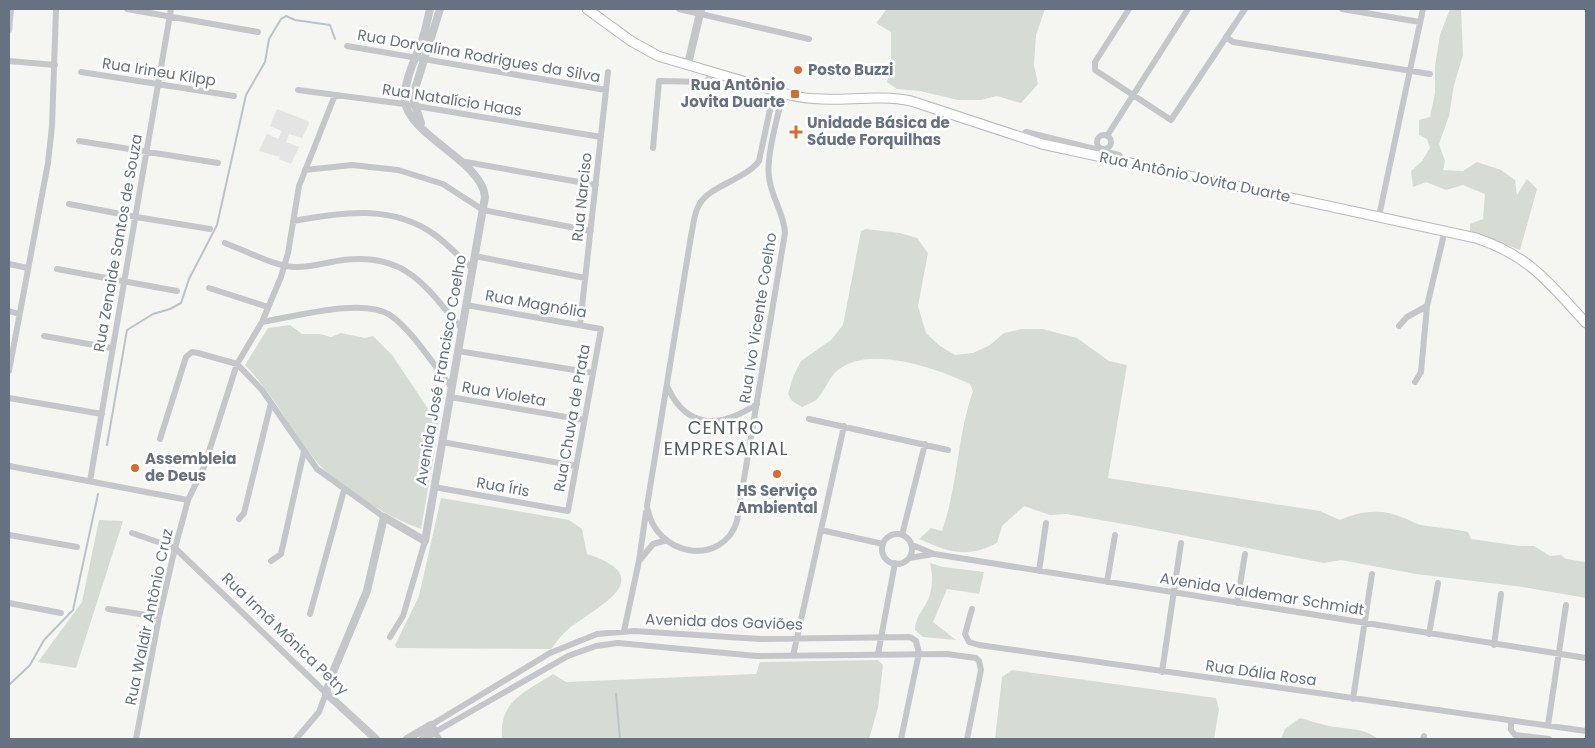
<svg xmlns="http://www.w3.org/2000/svg" width="1595" height="748" font-family="Poppins,sans-serif">
<rect width="100%" height="100%" fill="#f5f5f2"/>
<path fill="#e3e4e3" d="M277,109L308,121L309,124L302,138L289,134L286,142L299,147L291,164L279,159L280,157L259,151L267,134L278,139L282,131L270,126Z"/>
<path fill="#d6dcd3" d="M887,9H1045L1036,35L1034,65L1038,84L1021,103L997,96L981,100H958L920,91L897,89L887,82L891,65V32L876,23Z
M1450,9H1461L1463,55L1454,85L1449,116L1439,144L1445,161L1443,170L1463,171L1477,162L1501,170L1515,180L1517,195L1527,179L1537,189L1520,250L1470,231V224L1483,219L1485,194L1463,185L1446,190L1426,182L1413,187L1411,171L1422,161L1430,148L1427,139L1419,135V120L1430,117L1435,93V66L1440,35Z
M866,229L900,233L917,238L928,253L918,306L926,333L940,346L955,355L973,353L990,345L1004,333L1022,329H1042L1077,338L1109,361L1127,365L1108,478L1320,511L1340,520C1360,511 1382,508 1404,518C1410,520 1415,524 1422,525C1437,528 1452,528 1468,532L1471,539L1520,546H1534L1550,556L1561,555L1566,559L1586,562V598L1523,587L1416,574L1341,560L1324,563L1135,526L1066,514L1050,515L1024,506L1002,526L997,543C966,559 949,552 919,539L931,528L942,531C958,486 957,436 973,391L970,384C938,369 870,344 838,370C829,377 826,389 818,398C815,402 807,404 802,407L792,401L788,394L793,377L801,361L831,340L843,325L861,231Z
M290,325L302,334H320L331,337L341,333L365,338L373,336L392,355L439,425L421,529C391,519 336,486 316,461C291,430 273,394 245,365L268,328Z
M441,498L569,520L582,529L587,554C658,577 602,604 572,626C564,632 557,641 551,649L397,648L395,645L419,596Z
M99,520L123,521L76,668L38,662L82,602Z
M930,563L943,567L984,572L979,594L947,589L933,622L956,640L923,637L915,630C915,618 923,610 928,600C933,587 933,576 930,563Z
M878,660L883,665L878,708L869,739H502C499,700 524,693 553,674L566,682L756,674L760,662Z
M1012,670L1216,698L1219,709L1214,739H995L1002,677Z
M1300,718C1312,721 1324,726 1336,727C1352,730 1364,728 1378,739H1281L1285,729Z"/>
<g fill="none" stroke-linecap="round" stroke-linejoin="round">
<path stroke="#bbc3c9" stroke-width="2" d="M107,445L127,330L153,314L170,309L181,303L189,279L217,225L246,95L265,62L269,39L281,19L286,16L295,20L330,25L335,39
M9,685L30,665L44,640L73,610L98,494
M616,694L620,739"/>
<defs>
<path id="secondary" d="M587,9L631,41L658,56L790,95C830,105 871,93 911,101L1042,144L1476,238C1530,256 1549,283 1586,323"/>
</defs>
<use href="#secondary" stroke="#b6b9be" stroke-width="11"/>
<path stroke="#c4c6ca" stroke-width="6" d="M127,9L258,32
M679,9L809,39
M1129,9L1095,62V70L1171,120L1245,9
M1342,9L1420,22
M9,30L11,9
M1226,37L1233,42L1430,74
M347,46L606,90
M9,61L55,65
M81,72L234,96
M298,90L404,104L601,137
M774,91L759,161C745,180 710,185 699,205C694,213 693,227 691,236L647,506C655,558 723,567 737,521L785,233C784,213 771,197 769,177C766,156 778,116 783,93
M335,95L299,186L288,253L281,277L262,322L237,364L262,390L317,469L384,517
M1097 142a7 7 0 1 1 14 0a7 7 0 1 1-14 0Z
M1107,136L1188,9
M1021,138L1026,132L1119,155L1124,162
M79,141L218,163
M653,148L659,81L703,82L708,80L712,71
M460,161L596,185
M305,170L352,165L398,170L443,184L483,210L591,231
M69,204L136,217L210,229
M1379,216L1423,9
M293,221C341,212 393,204 435,235C449,245 460,258 473,269
M225,243C244,250 278,268 297,267C313,267 328,262 343,260C407,253 425,286 462,329
M475,256L585,278
M9,264L28,268
M57,269L177,291
M209,288L268,307
M9,311L19,314
M262,322C294,317 363,297 390,315C413,331 434,366 452,388
M580,325L608,72
M1399,326L1407,317L1427,306L1445,230
M44,336L111,348
M458,351L593,373
M9,371L48,163L52,126L56,9
M1415,382L1421,372L1427,306
M668,388C688,431 722,427 757,404
M450,397L584,420
M9,398L102,414
M809,419L948,450
M442,442L576,466
M9,466L188,500
M90,481L171,9
M434,487L568,511L601,329L466,305
M239,519L244,513L271,403
M821,530L883,544
M132,533L175,548L326,693L319,712L296,739
M882 549a15 15 0 1 1 30 0a15 15 0 1 1-30 0Z
M9,535L77,547
M902,535L925,444
M912,545L934,554L1586,658
M909,558L933,554
M640,560L653,544L664,541
M271,561L281,554L304,451
M1039,571L1046,523
M1107,582L1115,535
M9,603L61,613
M1237,603L1245,554
M108,609L159,617
M972,609L965,634L969,642L979,645L1586,731
M310,614L344,490
M624,631L639,561L646,512
M1429,634L1438,583
M390,637L403,616L425,541
M1494,645L1501,594
M878,654L895,563
M793,656L844,426
M1162,672L1181,543
M1353,699L1372,574
M1511,721V730L1515,735L1549,739
M431,725L550,653L597,634L634,631L760,639L910,637L916,641L919,653L901,739
M1548,725L1566,605
M136,739L159,617L175,548L188,500L204,467L237,364L198,353L192,352L186,357L160,439
M439,739L435,732L568,656L596,646L618,643L757,656L947,654L976,658L979,661L981,670L967,739
M1423,739L1424,736"/>
<path stroke="#c4c6ca" stroke-width="8" d="M688,64L701,9
M421,123L414,102V92L440,9
M376,739L326,693L333,672L367,591L384,517L425,541L485,197C483,162 408,135 405,101C404,81 413,64 420,46C425,34 427,21 430,9
M407,739L431,725L435,732L423,739"/>
<use href="#secondary" stroke="#fff" stroke-width="9"/>
</g>
<g fill="#da6b2d" stroke="#fff" stroke-width="2">
<circle cx="798" cy="70" r="5"/>
<rect x="790" y="89" width="10" height="10" rx="2.5"/>
<path d="M793.5 124.5h5v5h5v5h-5v5h-5v-5h-5v-5h5z"/>
<circle cx="135" cy="468" r="5"/>
<circle cx="777" cy="474" r="5"/>
</g>
<g text-anchor="middle" stroke-width="5" stroke-linejoin="round" paint-order="stroke">
<g font-size="15" fill="#667282" stroke="#fff">
<text transform="translate(479 56) rotate(10)" y="5">Rua Dorvalina Rodrigues da Silva</text>
<text transform="translate(159 72) rotate(9)" y="5">Rua Irineu Kilpp</text>
<text transform="translate(452 100) rotate(9)" y="5">Rua Natalício Haas</text>
<text transform="translate(1195 177) rotate(12)" y="5">Rua Antônio Jovita Duarte</text>
<text transform="translate(582 197) rotate(-84)" y="5">Rua Narciso</text>
<text transform="translate(118 243) rotate(-80)" y="5">Rua Zenaide Santos de Souza</text>
<text transform="translate(536 304) rotate(10)" y="5">Rua Magnólia</text>
<text transform="translate(758 318) rotate(-81)" y="5">Rua Ivo Vicente Coelho</text>
<text transform="translate(441 370) rotate(-80)" y="5">Avenida José Francisco Coelho</text>
<text transform="translate(504 394) rotate(10)" y="5">Rua Violeta</text>
<text transform="translate(572 418) rotate(-80)" y="5">Rua Chuva de Prata</text>
<text transform="translate(503 487) rotate(10)" y="5">Rua Íris</text>
<text transform="translate(1262 594) rotate(9)" y="5">Avenida Valdemar Schmidt</text>
<text transform="translate(149 617) rotate(-78)" y="5">Rua Waldir Antônio Cruz</text>
<text transform="translate(724 622) rotate(2)" y="5">Avenida dos Gaviões</text>
<text transform="translate(285 634) rotate(44)" y="5">Rua Irmã Mônica Petry</text>
<text transform="translate(1261 673) rotate(8)" y="5">Rua Dália Rosa</text>
</g>
<g font-size="15" font-weight="bold" fill="#667282" stroke="#fff" text-anchor="start">
<text x="808" y="75">Posto Buzzi</text>
<text x="785" y="90" text-anchor="end">Rua Antônio<tspan x="785" dy="17">Jovita Duarte</tspan></text>
<text x="807" y="128">Unidade Básica de<tspan x="807" dy="17">Sáude Forquilhas</tspan></text>
<text x="145" y="464">Assembleia<tspan x="145" dy="17">de Deus</tspan></text>
<text x="777" y="496" text-anchor="middle">HS Serviço<tspan x="777" dy="17">Ambiental</tspan></text>
</g>
<g font-size="18" letter-spacing="1" fill="#535c67" stroke="#fff">
<text x="726" y="434">CENTRO<tspan x="726" dy="21">EMPRESARIAL</tspan></text>
</g>
</g>
<rect width="1595" height="748" fill="none" stroke="#667282" stroke-width="20"/>
</svg>
